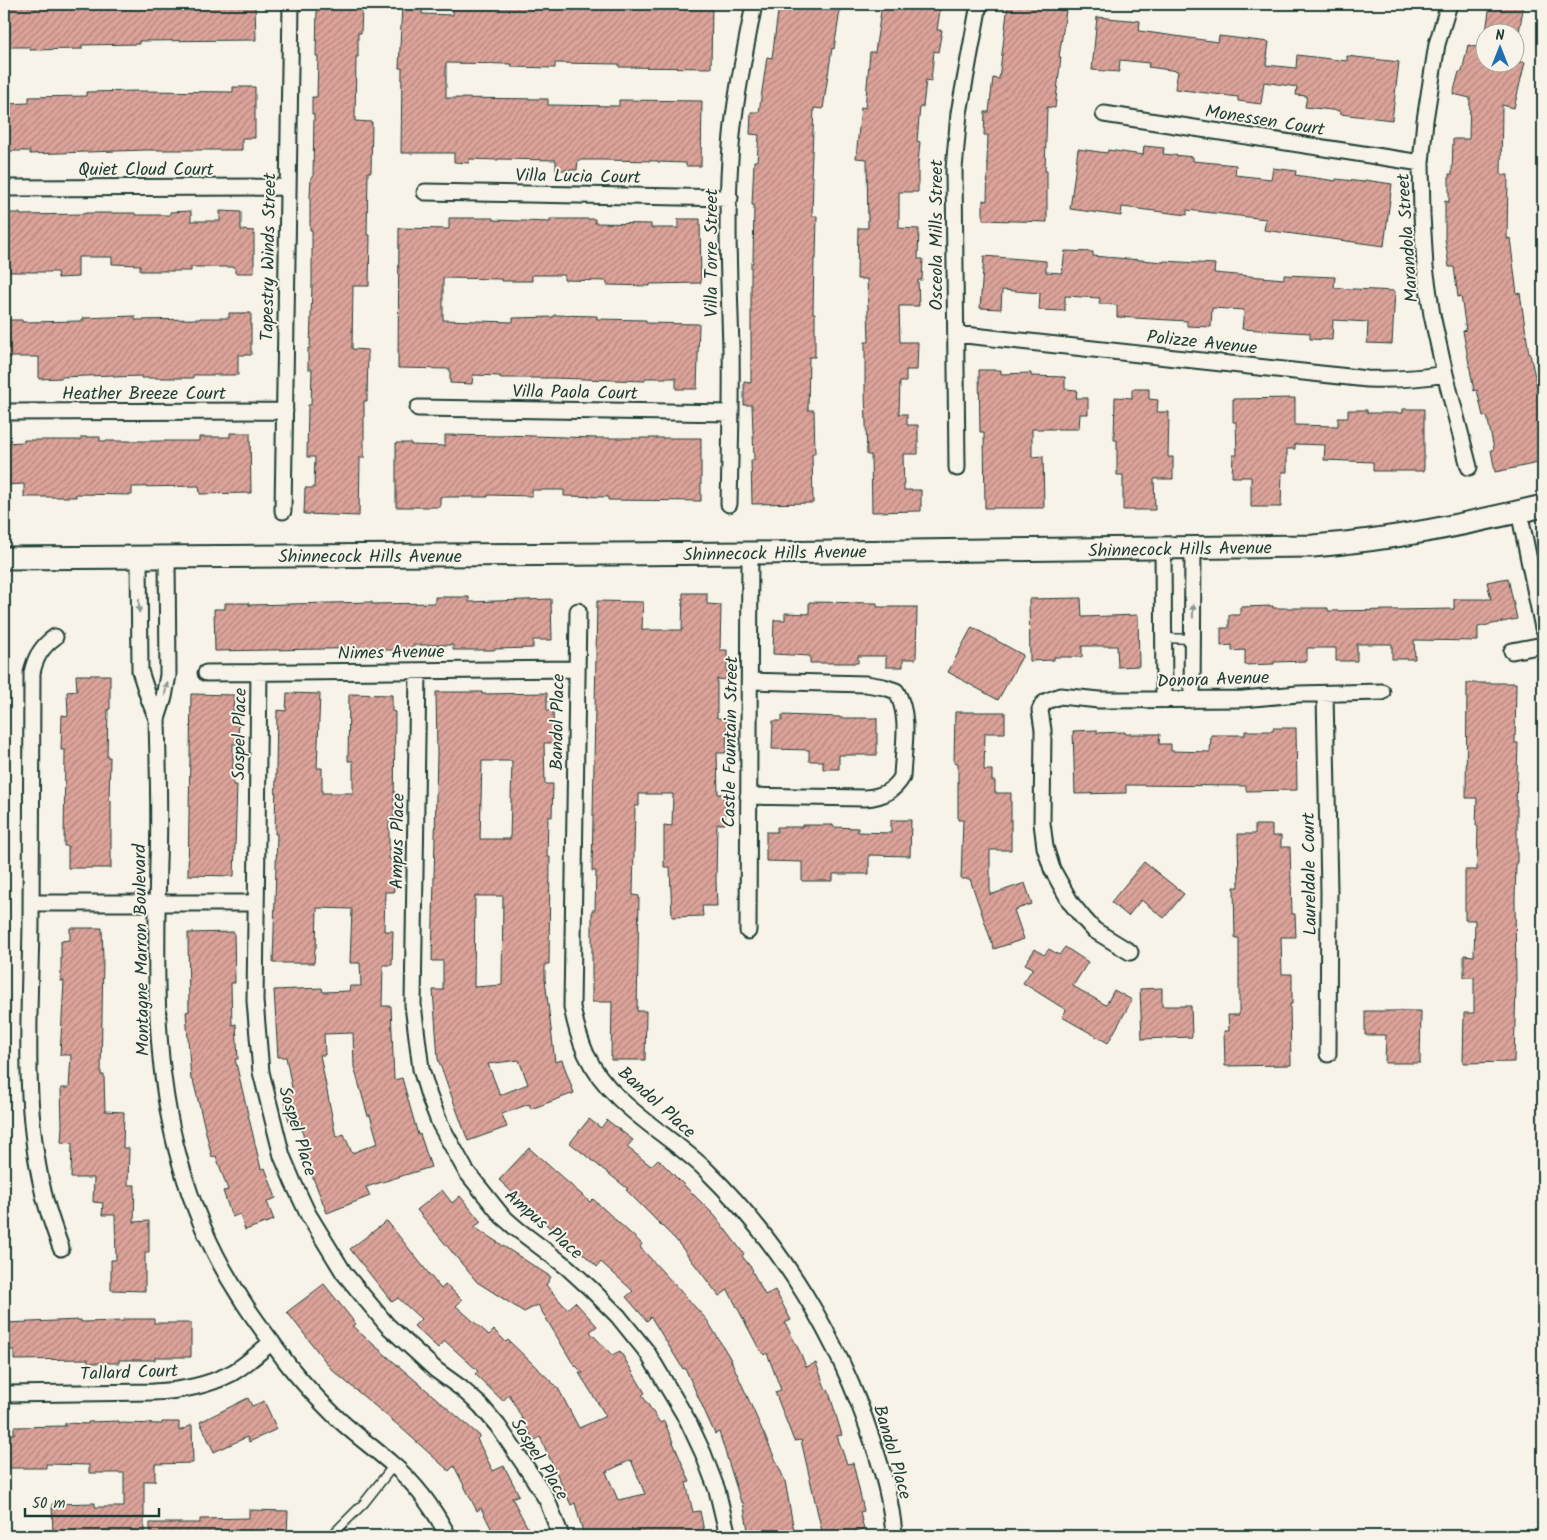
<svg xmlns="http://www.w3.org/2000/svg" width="1547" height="1540" font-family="Kalam,sans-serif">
<defs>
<pattern id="building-hatch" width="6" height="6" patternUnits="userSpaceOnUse" patternTransform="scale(1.25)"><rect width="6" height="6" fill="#dca39a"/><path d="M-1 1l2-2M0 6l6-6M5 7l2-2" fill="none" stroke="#b2867e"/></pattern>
</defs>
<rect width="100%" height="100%" fill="#f7f3e8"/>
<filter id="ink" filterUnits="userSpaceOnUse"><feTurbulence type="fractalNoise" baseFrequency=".02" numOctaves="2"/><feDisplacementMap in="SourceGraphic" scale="10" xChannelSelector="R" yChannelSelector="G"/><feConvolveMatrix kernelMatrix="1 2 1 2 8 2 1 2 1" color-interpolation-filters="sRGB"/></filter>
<g filter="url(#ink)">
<path fill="url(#building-hatch)" stroke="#1f3d34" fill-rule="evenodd" d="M4,4H255L256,40L139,41V44L82,45V49L30,50V47H4Z
M402,4H423L422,14L453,15V4H527V5L561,6V4H605V6H669V4L712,5L711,68L619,67V64L555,63V68L511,67L512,64L446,63V98L548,99V105L619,106V100L702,101L701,166H686V163L658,162V161L600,160H578L577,170H556V160L498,159V160L469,159V163L454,162V153H401L402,68H399Z
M779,4H841L834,49L832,48L823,109L814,108L811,177H813L812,216H817L816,259H814L813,313H815V357H809L808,410H814L815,454H812L813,503L752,504L751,460H754L752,405H744V382L751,383V263H753L754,205H752L754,161H757L759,135L750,134L751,112H759L767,57L772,58Z
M882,4H941L937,30H942L938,52L934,51L931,81L926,80L923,107H920L917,141L920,142L918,163V192H899V228L919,229L918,259H923L922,280H918L919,306H899L900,342H918L917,370H906V382H900L899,414H907V425H918V454H903L904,490H921V511L872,512L871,455H867L865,392V342H869L867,279H857L858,228H868L867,159L856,158L861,107L865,108L870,52H875Z
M1008,4H1067L1059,57H1061L1055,108L1047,107L1045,171H1047V222L983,220V200L987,201L988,163H987L988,135H984L985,112H989L993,78L999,79Z
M1490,4H1524L1519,32H1486Z
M317,7L362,8L361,33H358V57H356L355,121L372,122L371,172H368L367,235H370L369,286H353L352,349L368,350L367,401H364V458H360L359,516L304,514L305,488H314L315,457H307L308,405H311L312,369H308V348H310L312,285V230H310V197L311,177H313L314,114H312V97H317L318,56H316Z
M1097,17L1140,21L1139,31L1218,42L1219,36L1269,42L1266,65L1296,68L1297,55L1347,61V56L1399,62L1392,120L1340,114V111L1305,107L1307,96L1296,95L1297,87L1264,82L1261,104L1238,101V97L1175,89L1178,71L1148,67L1149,63L1120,60L1119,72L1092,70Z
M1468,45L1484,49V62H1525L1514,108L1502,105L1501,175H1508L1507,239L1510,238L1517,294L1520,293L1529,354H1530L1543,413V462L1495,472L1491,450L1494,449L1487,416H1483L1477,390L1474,391L1463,331L1466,330L1461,296L1458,297L1454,267H1449L1445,238V201L1449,202V174H1452L1453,139H1469L1470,98L1453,94L1459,72H1462Z
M233,87H255V138H242V150H145L30,154V151H4V104L29,103V97L86,96V92L138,91L233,92Z
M1144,146L1164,148L1163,154L1193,157V161L1236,165L1235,175L1271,179L1273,168L1296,171L1295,175L1336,181V179L1364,182L1365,180L1392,184L1384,246L1264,230L1266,219L1187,210V215L1122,207L1121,216L1070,209L1078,149L1107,153L1108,150L1143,155Z
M191,211V221H220V211L241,212V230L254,231V273H235V267H191V271H140V265L112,264V257H78V277L58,278L57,272H4V213H20V215L84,214V213H135V215H170V212Z
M449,218H493V220L550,222V219H595V223L651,224V228H678V219H700L701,283L650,284V286L607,285V281L564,280V275H532V281H501V279L443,278V320L513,322V318L554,317V315L597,316V319L646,320V323L699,324L697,389H676V378H645V381L552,378H500V376L473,375L472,384L450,383V369L398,368L399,228L449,229Z
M1065,251L1093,252V256L1164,262V261L1215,264L1214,273L1284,279V275L1335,277L1334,288L1395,291L1392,344L1367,343L1368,322L1333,320L1332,340L1310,339V333L1242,329L1244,310L1212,308L1211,327L1187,326V321L1117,317V305L1099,304L1100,298L1065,296V311L1039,310L1040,293L1002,290L1001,309L980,308L984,256L1046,261V272L1062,273Z
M229,313H251V355H238V375H193V378H141V376L114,377V375L61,377V378L39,379V357H4V320H22V322L83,321V318L135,316V320L200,319V318H229Z
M979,370H1001V374L1031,373V376L1065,377V389L1077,390L1076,398H1088V414H1080L1079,429H1032V457L1043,456L1044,508H985L984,432H980Z
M1132,389H1149V399L1158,400L1157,412H1169L1168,457H1173V479H1154L1155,510H1123V475H1117V440H1114L1115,397L1132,398Z
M1295,398V425L1338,426V418H1348V410H1367V413H1403V409H1424V471H1373V462L1324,460L1325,445L1295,444V449H1287V472H1282L1281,507H1251V477H1232L1233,455H1237L1236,422H1233V399Z
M230,433H250L251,493L200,494L199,486L132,487V495L76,494V497H24V484L4,485V443L24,442V440H81V437H100V441H199V437H230Z
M445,435L503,436V435L595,438H701V501L608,500V497L564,496V490H532V496L488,495V497H440V507H396V443H411V445L445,446Z
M1508,578L1517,619L1478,627V641L1414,640L1415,659H1392V644H1357V661H1336V648H1307V661L1274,662V664L1245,665V650L1232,651V645L1221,646V628H1229V615H1240V607L1273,606V608H1328V611L1454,609V599H1491L1487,582Z
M683,593H707V604L721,605L720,650H727V680L717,679V718L727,719L726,753H717L718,794H725V824H717L716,881L717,906H702L703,916L672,917L670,867H664V825L672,826L673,794H639V806H635L633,895L639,896L637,1011H646L645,1060H611L612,1002H592V910H595L596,871H592L597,601L643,602L642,630H682Z
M435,597H469V602L551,599L552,640H533V648L494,649V650H453V645H413V650H379V648L215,651L214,609H225V603H249V605L372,602V604L435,603Z
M1081,598L1082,617L1138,615L1139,666L1118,667L1117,646H1082V657H1054V660L1030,661L1029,599Z
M809,602L877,603V607H917L916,659H903V667H886V656H858V663H810V656L773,654L774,620H785V613L809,614Z
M972,627L1023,655L998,700L948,672Z
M76,675H110V709H108L107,757H110L109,801H111V868H68V846H64L65,750H61L62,715L68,716L67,692L77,691Z
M1467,683H1516L1515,743H1518L1516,806H1517V864H1516L1515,899L1516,984L1514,1062L1463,1063L1464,1013H1474V977H1464V955L1474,956L1475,920H1465V870H1477L1478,826H1476L1477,798H1466Z
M436,692H482V694L547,693V710H553L554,743H544L545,784H553L552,817H548L547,857H550L549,964H545V979L555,1062L562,1060L574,1093L531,1109L529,1104L502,1114L507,1127L468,1141L438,1059L433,990H443V961H432L437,754ZM482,761H512L510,839H480ZM475,896H503L502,985L474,987ZM519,1060L528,1084L500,1095L488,1064Z
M287,693L320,694L317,768H322V793H353V761H348L349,694L392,695V711L395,712L394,818H389V859H394V892H385L384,931H393L392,965H383L382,1006H391L394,1080L402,1078L418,1135L420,1134L431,1167L366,1187L370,1196L327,1213L302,1150L306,1149L300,1120L289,1122L283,1090L292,1088L286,1057H278L274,990L322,988L323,992L349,991L350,986H361L360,963H350L352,909L317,908L316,948H315L314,963H273L277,834H275L277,710L286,711ZM353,1033L354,1067L368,1116L370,1115L378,1143L352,1153L344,1134L336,1137L320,1055H325L324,1034Z
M191,694L234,695L233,711H239L238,744H233V785H237L234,876L188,875Z
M955,712H1005V733H985L984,770H992V781H995V793H1011V850H990V895L1025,883L1032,904L1014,910L1024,939L994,949L970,879H961L963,820H958V763H954Z
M782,715L840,717V718H877V755H839V769H823V761H809V750L772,749L773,721H782Z
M1273,728H1296L1297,790L1246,791V786L1126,785V793L1075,794L1073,731L1097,730V733L1125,732V734H1160L1159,744H1171V751L1210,752L1211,735H1245V731H1273Z
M891,820H911L910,856L869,855V874H833V881H802V862L766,861V832H777V827H802V825H833V827L858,828V832L891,833Z
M1255,825H1272V836H1281V847H1290L1292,914H1295L1296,937H1281L1282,974H1292V1004H1290L1291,1065L1225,1066L1224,1031H1229L1228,1015H1239V938H1235L1234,887H1239L1238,834H1255Z
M1144,862L1184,894L1164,918L1141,900L1128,916L1111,902Z
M70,928H102L103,958L101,1075H104L105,1111L124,1112L123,1148H129L128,1185H135L134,1222L149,1221V1252H145V1291L111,1290V1260H116L115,1215H102L103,1203L93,1202L94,1178H71L72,1143L61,1142L62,1126L61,1088H69L71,1055H60L64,981H61V941L70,940Z
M234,932L235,983H231L232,1025L236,1024L238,1059H235L261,1169L265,1168L276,1198L267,1202L274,1220L245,1230L240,1214L232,1217L223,1191L228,1190L216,1156L212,1157L193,1080H191L186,1012L189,1011L188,933Z
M1065,947L1088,962L1073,986L1106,1005L1114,990L1132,1000L1108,1043L1062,1017L1066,1010L1023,983L1033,968L1025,964L1035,949L1044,955L1049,949L1059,955Z
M1162,988V1006H1191L1192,1037L1142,1039L1140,989Z
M1365,1011H1421L1420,1063H1385L1386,1035H1365Z
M589,1119L601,1128L607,1120L633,1140L627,1147L651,1166L658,1159L715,1216L744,1254L742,1256L753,1270L752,1271L765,1295L775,1290L791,1320L785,1323L801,1354L806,1367L816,1363L826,1390L828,1389L842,1435L837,1436L847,1464L853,1463L864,1511L860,1512L864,1530L833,1536H823L801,1440L794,1441L775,1392L781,1390L767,1353L764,1355L758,1347L728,1290L719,1296L676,1240L626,1190L628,1189L570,1143Z
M529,1148L590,1202L593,1199L642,1244L640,1247L707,1320L730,1358L785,1481L795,1536H749L743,1502H741L719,1432L715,1434L685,1368L683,1369L651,1317L647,1321L626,1297L633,1291L601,1262L597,1267L553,1225L550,1228L499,1180Z
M442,1190L452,1203L460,1196L481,1222L474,1227L551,1277L546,1285L567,1309L575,1302L597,1326L590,1332L612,1355L620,1351L645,1393L642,1395L660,1423L664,1421L690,1482L686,1483L693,1512L700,1511L705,1536H584L575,1503L571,1505L540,1437L534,1441L509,1394L503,1401L475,1374L478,1371L445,1341L438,1348L414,1326L421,1319L398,1298L392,1302L350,1249L387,1221L441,1289L446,1284L462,1300L456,1306L489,1335L494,1330L506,1342L508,1340L558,1388L579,1428L606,1416L579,1373H583L572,1362L538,1305L524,1312L477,1282L417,1210ZM631,1460L645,1494L618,1500L606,1472Z
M324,1284L356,1324L352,1326L480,1436L477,1439L493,1471L504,1466L519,1495L512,1498L532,1536H495L481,1508L477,1511L454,1466L449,1471L399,1426L332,1370L287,1312Z
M124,1319H154V1323H191V1357H155V1360H119V1363H88V1359L14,1360V1350H4V1323L81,1320V1322L124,1321Z
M248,1398L252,1406L264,1401L277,1429L249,1442L247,1437L214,1452L200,1422Z
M119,1421V1423L162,1424V1422H179V1431L192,1425L193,1463L155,1464V1481H144V1536H53L52,1504L95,1503V1507H124V1473H89V1465L46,1464V1468H4V1434H14V1427L65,1426V1423L88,1424V1422Z
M249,1510L288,1511L287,1536H150V1523H200V1519L249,1518Z"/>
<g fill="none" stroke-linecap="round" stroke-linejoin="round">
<defs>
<path id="lane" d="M1163,638L1193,639
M331,1536L364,1503L394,1465"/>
<path id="street" d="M1449,4L1437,44L1425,120L1421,163L1422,215L1425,267L1432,315L1445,374L1469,467
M1104,114L1421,163
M4,188L288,187
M425,192L730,198
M956,334L1367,379C1395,380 1417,379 1445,374
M418,408L730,413
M4,412L285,411
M957,468L954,169L959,113L979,4
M729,504C730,452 732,400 731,348C729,278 725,204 732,135C736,91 746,47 754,4
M283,511L291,4
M1519,511L1543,628
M1163,549L1164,700
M139,557L140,671L149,699L157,719
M167,557L168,675L164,697L157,719C158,766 160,814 158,861C156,961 152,1064 180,1162C193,1208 213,1255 239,1295C252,1317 269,1338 284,1359C298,1378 316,1397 333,1414C351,1432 373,1447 392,1464C416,1484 434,1509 448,1536
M578,611L572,1007C575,1023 579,1038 586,1054C609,1104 666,1132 705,1169C782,1244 839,1339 872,1440C883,1471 892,1504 894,1536
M55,637C42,646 35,657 32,673C32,756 32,839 31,923C30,1012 22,1103 43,1191C47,1210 54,1229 61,1248
M1512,651L1543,645
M418,671L413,1005L421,1069L429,1096L440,1124L466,1171L502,1216L517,1229L567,1267L591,1289L618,1316L647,1352L688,1421L703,1453L717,1490L728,1536
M259,672L255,1001L261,1072L282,1156L293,1182L308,1214L344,1273L387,1325L436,1370L461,1388L481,1406L498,1426L534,1479L547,1500L561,1536
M206,673L577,669
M1325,694L1329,891L1328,1054
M1192,700L1193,548
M748,796L865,798C882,797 894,791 902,777C903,749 911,715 896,691L884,687L866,684L750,681
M31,903H255
M748,931L750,553
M1130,952L1094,930L1084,919L1071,903L1052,869L1045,847L1042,823L1043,730L1040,710L1043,704L1047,701L1060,696L1099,700L1243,699L1298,694L1382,692
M4,1394L153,1392C180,1391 207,1386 232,1373C246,1365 259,1352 272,1342"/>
<path id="secondary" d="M4,558L750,553L1313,546C1391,540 1467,524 1543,506"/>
</defs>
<use href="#lane" stroke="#1f3d34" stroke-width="11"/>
<use href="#street" stroke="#1f3d34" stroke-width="19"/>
<use href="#secondary" stroke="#1f3d34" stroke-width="25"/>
<use href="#lane" stroke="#f7f3e8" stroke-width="8"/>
<use href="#street" stroke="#f7f3e8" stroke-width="15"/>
<use href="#secondary" stroke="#f7f3e8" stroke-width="21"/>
</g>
<defs><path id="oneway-solid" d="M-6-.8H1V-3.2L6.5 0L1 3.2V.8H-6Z" transform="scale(1.25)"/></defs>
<g fill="#8b988e">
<use href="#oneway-solid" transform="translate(139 606) rotate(89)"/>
<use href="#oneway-solid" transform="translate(1193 611) rotate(-89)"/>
<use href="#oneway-solid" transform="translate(166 689) rotate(-79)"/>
</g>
</g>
<g text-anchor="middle" stroke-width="4" stroke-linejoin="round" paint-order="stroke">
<g font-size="18" fill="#1f3d34" stroke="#f7f3e8">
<text transform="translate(1265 120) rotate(9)" y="6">Monessen Court</text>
<text x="146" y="175">Quiet Cloud Court</text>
<text transform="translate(578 176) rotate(1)" y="6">Villa Lucia Court</text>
<text transform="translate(936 235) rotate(-90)" y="6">Osceola Mills Street</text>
<text transform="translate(1407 238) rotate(-94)" y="6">Marandola Street</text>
<text transform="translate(711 253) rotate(-90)" y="6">Villa Torre Street</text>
<text transform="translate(268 257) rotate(-89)" y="6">Tapestry Winds Street</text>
<text transform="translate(1202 342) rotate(6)" y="6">Polizze Avenue</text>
<text transform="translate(575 392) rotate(1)" y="6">Villa Paola Court</text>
<text x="144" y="399">Heather Breeze Court</text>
<text transform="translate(1180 549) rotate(-1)" y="6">Shinnecock Hills Avenue</text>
<text transform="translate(775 553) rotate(-1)" y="6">Shinnecock Hills Avenue</text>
<text x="370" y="562">Shinnecock Hills Avenue</text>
<text transform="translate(391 652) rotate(-1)" y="6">Nimes Avenue</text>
<text transform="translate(1213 679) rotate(-2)" y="6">Donora Avenue</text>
<text transform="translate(557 722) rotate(-89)" y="6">Bandol Place</text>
<text transform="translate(239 734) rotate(-89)" y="6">Sospel Place</text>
<text transform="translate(730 742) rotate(-89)" y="6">Castle Fountain Street</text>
<text transform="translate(397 841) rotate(-89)" y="6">Ampus Place</text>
<text transform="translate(1309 874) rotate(-91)" y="6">Laureldale Court</text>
<text transform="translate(141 950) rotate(-91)" y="6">Montagne Marron Boulevard</text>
<text transform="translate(657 1102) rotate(42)" y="6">Bandol Place</text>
<text transform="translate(298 1131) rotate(73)" y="6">Sospel Place</text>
<text transform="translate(544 1224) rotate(41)" y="6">Ampus Place</text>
<text transform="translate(129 1372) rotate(-2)" y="6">Tallard Court</text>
<text transform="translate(893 1452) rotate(74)" y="6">Bandol Place</text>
<text transform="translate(540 1459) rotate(58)" y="6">Sospel Place</text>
</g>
</g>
<rect width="1547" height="1540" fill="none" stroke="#f7f3e8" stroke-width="20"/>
<rect x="10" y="10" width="1527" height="1520" fill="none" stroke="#1f3d34" stroke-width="2" filter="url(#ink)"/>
<g transform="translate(1500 48)"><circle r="24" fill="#f7f3e8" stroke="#a1aaa0"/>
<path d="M0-4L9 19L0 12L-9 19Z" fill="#1f6fb2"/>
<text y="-8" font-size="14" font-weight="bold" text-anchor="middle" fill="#1f3d34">N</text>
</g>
<path d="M25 1508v8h134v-8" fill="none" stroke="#1f3d34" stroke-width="2.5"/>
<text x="32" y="1508" font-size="15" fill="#1f3d34" stroke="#f7f3e8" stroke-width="4" paint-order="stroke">50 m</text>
</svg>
